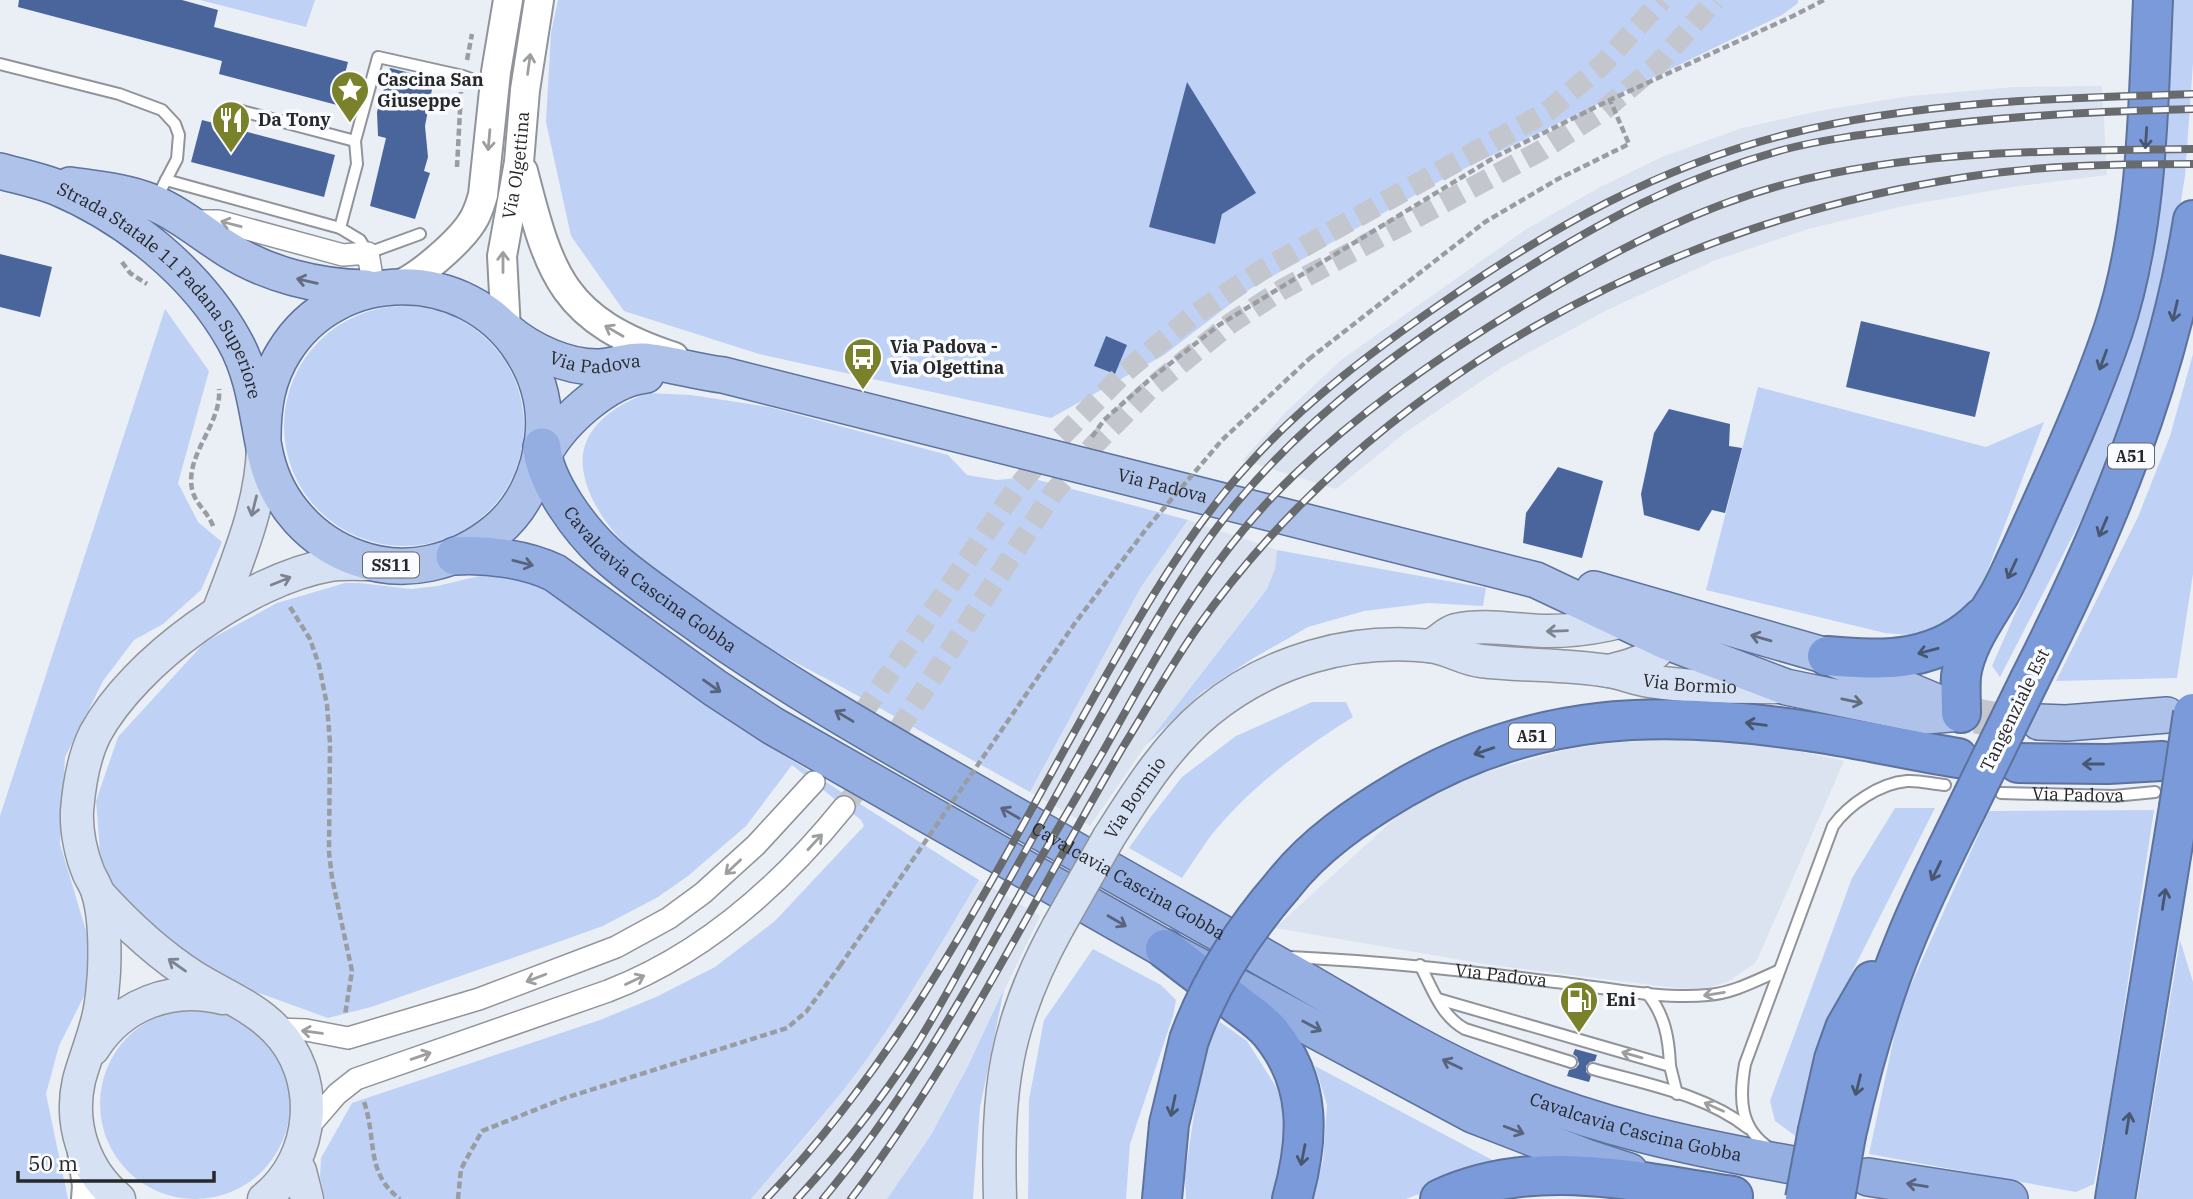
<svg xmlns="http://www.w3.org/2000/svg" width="2193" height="1199" font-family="'IBM Plex Serif',serif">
<rect width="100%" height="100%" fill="#eaeef5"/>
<path fill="#dbe3f1" d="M2102,86L2107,175L2012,187L1908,205L1808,229L1716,260L1607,310L1504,366L1406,432L1336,489L1243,460L1285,413L1341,360L1525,230L1600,187L1662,157L1742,128L1824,110L1910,96L2015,87Z
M1188,520L1277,550L1275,569L1267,589L1146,745L1090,826L1030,792L1141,587Z
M1688,737L1760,743L1844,761L1758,958L1754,964L1729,981L1704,989L1677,988L1485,964L1275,928L1415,800L1480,774L1559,751L1629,740Z
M979,880L1040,916L968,1066L931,1135L887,1199H751L812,1130L858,1070L914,989Z"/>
<path fill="#bfd2f6" d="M200,0H315L306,27Z
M558,0H1798V3L1782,15L1445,178L1250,289L1164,355L1051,418L759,354L624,311L571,236L546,122L551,33Z
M2173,0H2193V63L2185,176L2170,269L2142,370L2104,475L2000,677L1992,666L2107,405L2134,332L2152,266L2162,189Z
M284 426a120 120 0 1 1 240 0a120 120 0 1 1-240 0Z
M165,309L209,371L178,483L198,522L222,542L201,590L163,624L134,640L103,681L65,757L60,844L87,934L89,986L59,1046L46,1094L68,1199H0V816Z
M2193,354V574L2177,678L2056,681L2138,517L2170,436Z
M1758,387L1986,447L2044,422L1977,598L1935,633L1909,635L1885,633L1706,590Z
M647,393L691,395L769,407L948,455L967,475L997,480L1027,477L1188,520L1141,587L1030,792C974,761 918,730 862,698C782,654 595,567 583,468C578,428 616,405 647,393Z
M1277,550L1486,588L1483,606L1429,603L1364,611L1308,627L1252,659L1201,693L1146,745L1267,589L1275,569Z
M488,574L511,577L552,589L743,729L979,880C940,945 903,1010 858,1071C824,1116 787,1157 751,1199H325L320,1177L321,1158L352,1103L600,1020L656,997L715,967L775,921L864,826L861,820L792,765L746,826L688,876L658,897L603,926L547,946L371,1007L328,1018L220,979L124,910L101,865L96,801L118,737L205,642L277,603L345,583H360L411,589L437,586Z
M1312,702H1346L1353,717C1300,750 1248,789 1209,838C1200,851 1191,865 1182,878L1129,848L1150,818L1182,777L1236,736Z
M1895,808H1935L1853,970L1834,1020L1804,1142L1775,1121L1770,1101L1852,878Z
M2154,810L2108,1113L2094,1184L2076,1192L1869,1154L1900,1009L1989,811Z
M2180,940L2193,982V1199H2137Z
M1093,949L1161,985L1176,1000L1173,1016L1130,1144L1126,1199H1028L1029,1100L1044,1020Z
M1004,989L980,1108L973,1199H887L931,1135L968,1066Z
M100 1104a95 95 0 1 1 190 0a95 95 0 1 1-190 0Z
M1220,1022L1247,1041L1278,1090L1290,1141L1276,1199H1186L1185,1175L1204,1048Z
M1315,1066L1498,1163L1406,1199H1311L1323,1161L1327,1105Z"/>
<path fill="#4a659c" d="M19,0H182L218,10L214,27L348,62L337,105L219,74L222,61L18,7Z
M390,68L434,79L425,126L428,157L424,171L430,173L415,219L370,206L386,138L378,136L377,112Z
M1187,82L1256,193L1222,214L1215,244L1149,227Z
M202,120L335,155L324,197L191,162Z
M0,254L52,267L40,317L0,307Z
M1861,321L1990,352L1975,417L1846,387Z
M1106,336L1127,345L1115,374L1094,366Z
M1669,409L1730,424L1729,446L1742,448L1725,513L1712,510L1699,531L1644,515L1641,494L1654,433Z
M1558,467L1603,481L1582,558L1523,543L1526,513Z
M1575,1049L1597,1055L1595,1061L1590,1062L1586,1066V1072L1591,1076L1589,1082L1567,1076L1569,1070L1576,1068L1579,1064L1577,1057L1573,1054Z"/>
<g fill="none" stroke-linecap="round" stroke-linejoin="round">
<path stroke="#c3c6cc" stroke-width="21" stroke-dasharray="21 10" stroke-linecap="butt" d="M827,765L1015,490L1054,444L1126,371L1194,315L1262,270L1548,111L1602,65L1662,0
M844,807L870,773L1053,493L1095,444L1152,387L1231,323L1283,289L1542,150L1604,110L1658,64L1715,0"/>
<path stroke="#c3c6cc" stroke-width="35" stroke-dasharray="35 18" stroke-linecap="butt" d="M1976,716L2003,721L2036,722"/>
<defs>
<g id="service">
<path d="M0,64L119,94L162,110L175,124L179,135L177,159L166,180"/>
<path d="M234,109L355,141"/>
<path d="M157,198L166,180L340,228L360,240L368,253L420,234"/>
<path d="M340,228L357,164L355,141L378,57L463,76L493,87"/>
<path id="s1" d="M2001,793L2114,796L2155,792"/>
<path id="s2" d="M1290,957C1379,961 1466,971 1555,982C1600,987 1664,1000 1708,995C1733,993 1755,981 1778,971"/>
<path d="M1420,965C1432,988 1441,1016 1465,1029L1571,1062"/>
<path d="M1647,993C1665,1015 1669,1039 1670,1066"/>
<path d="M1438,999L1670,1066L1677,1094"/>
<path d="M1593,1069C1645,1084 1705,1094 1748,1128"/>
<path d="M1771,1149C1739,1129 1739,1098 1745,1064L1833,826C1848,805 1880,783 1907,781C1919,780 1932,784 1945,785"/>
</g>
<path id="minor" d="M188,221H218L343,255L368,253L374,289
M276,1029L306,1030L348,1038L479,999L616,947L669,918L703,893L756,845L814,782
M305,1131L337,1094L356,1079L608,991C702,955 781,885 844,807"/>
<g id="tertiary">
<path d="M523,171C550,277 563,320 674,357"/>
<path d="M395,286C417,280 460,241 472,222C478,213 480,205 483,195L496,72L508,0"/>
<path id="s3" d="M506,330L502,256L519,162L525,90L539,0"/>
<path d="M82,1150L87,1186L86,1199"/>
</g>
<g id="secondary">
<path d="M219,610C239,557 262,503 263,446"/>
<path d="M1429,646C1440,642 1445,633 1456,630C1486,623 1518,631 1548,631C1591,631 1624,622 1665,608C1676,653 1646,662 1609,671"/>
<path id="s4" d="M1109,837C1137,793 1166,746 1207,712C1270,660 1350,638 1430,646C1448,648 1463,659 1481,661C1523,666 1566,664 1608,671C1622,673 1635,679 1649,681C1693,688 1737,687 1781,687"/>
<path d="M98,893C127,925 158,954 194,977C221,994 253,1006 275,1029C322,1076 316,1158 264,1199"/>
<path d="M93,1049C121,1004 172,985 223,998"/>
<path d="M295,1162L300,1171L307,1199"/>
<path d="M119,1199C84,1170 69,1124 79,1080C85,1058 94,1037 99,1014C102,1001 103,986 104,972C105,948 105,917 98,893C96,886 92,880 89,874C81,855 76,831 77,811C79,786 83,758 95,734C134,661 248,579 330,565C343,563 359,564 372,564"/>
<path d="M1000,1199C997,1090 1004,1025 1058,927"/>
</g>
<g id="primary">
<path id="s5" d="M0,171C18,176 38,180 56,187C127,217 196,272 234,340C255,377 257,417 266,457C277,504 312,542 357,558C405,576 457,563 496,531C524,508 540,472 543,436C546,406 538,376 521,350C467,266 337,265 284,352C267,379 263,407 263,438"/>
<path d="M70,185C96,189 124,191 149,201C177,212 202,233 227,249C268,275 318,287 366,288"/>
<path id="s6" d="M506,330C531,351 567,368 600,367C614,366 629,360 643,361C669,363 696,372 723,375L1536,580L1665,641L1786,687L1926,716L1961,713"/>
<path d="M541,460C557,425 606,379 646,375"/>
<path d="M1594,589L1827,656L1939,703"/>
<path d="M2039,722L2066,723L2167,715"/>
</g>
<g id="trunk">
<path id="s7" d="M542,447C544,482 581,531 606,554C631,577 661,597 689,617C799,696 920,761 1037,829C1121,878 1205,924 1289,972C1356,1010 1420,1052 1491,1082C1592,1126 1690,1147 1798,1166"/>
<path d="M455,556C487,554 526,559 555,573L715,688L773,726L1165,949L1473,1114L1586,1158L1629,1172"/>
<path d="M1868,1177L2009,1199"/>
</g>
<path id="motorway" d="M1827,656C1886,661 1938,663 1983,617
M2030,679C2104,533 2167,383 2193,220
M1961,713C1961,701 1960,688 1961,676C1965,646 1984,620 1999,595C2007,581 2013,566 2020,552C2053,479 2087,407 2113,331C2148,226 2148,110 2153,0
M2018,763L2108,764L2162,761
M1283,885C1314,845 1358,815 1402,789C1533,712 1660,709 1807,731C1857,738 1907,750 1958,758
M1165,949C1188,966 1210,984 1233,1001C1245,1011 1260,1020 1270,1032C1312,1083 1309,1139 1292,1199
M1818,1130L1834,1059L1845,1028L1872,981
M1846,1135C1861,1069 1879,1003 1905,941C1923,896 1945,853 1966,810
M1162,1199L1169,1124L1189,1040
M1440,1199C1536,1155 1634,1182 1733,1196
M2115,1199L2179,807"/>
</defs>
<use href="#service" stroke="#90949a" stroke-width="14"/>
<use href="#minor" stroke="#90949a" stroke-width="24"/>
<use href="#tertiary" stroke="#90949a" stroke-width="32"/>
<use href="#secondary" stroke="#90949a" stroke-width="35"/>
<use href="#primary" stroke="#5d729c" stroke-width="38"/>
<use href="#trunk" stroke="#5d729c" stroke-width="40"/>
<use href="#motorway" stroke="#5d729c" stroke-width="42"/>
<path stroke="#999ca1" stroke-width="4.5" stroke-dasharray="7 3.5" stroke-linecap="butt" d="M467,60L472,34
M457,167L461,92
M122,262L130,273L147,284
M1309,359L1485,222L1558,179L1629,144L1610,100
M1092,437L1104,420L1148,381L1219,325L1495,157L1610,100L1793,16L1824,0
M213,526C208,512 195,504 192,489C185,454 222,424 219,389
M290,607L310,639L319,665L327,705L330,743L329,852L332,878L352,971L345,1015
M364,1102C377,1139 365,1173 400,1199
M458,1199L461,1169L482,1131L565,1098L787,1028L806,1012L840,966"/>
<use href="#service" stroke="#fff" stroke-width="10"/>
<use href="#minor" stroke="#fff" stroke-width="21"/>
<use href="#tertiary" stroke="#fff" stroke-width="28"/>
<use href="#secondary" stroke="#d7e1f4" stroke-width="32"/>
<use href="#primary" stroke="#afc2e9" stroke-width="35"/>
<use href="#trunk" stroke="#94aee2" stroke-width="37"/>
<use href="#motorway" stroke="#7a9ada" stroke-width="38"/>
<defs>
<path id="rail" d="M766,1199C934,1025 1028,800 1152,597C1181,550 1212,504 1249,464C1303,403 1375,349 1442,303C1551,228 1659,166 1788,134C1920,101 2059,98 2193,94
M797,1199C840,1152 879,1103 914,1049C946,998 973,944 1003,891C1056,797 1107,702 1163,609C1186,571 1210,534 1239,500C1315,409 1412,340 1511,278C1603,220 1680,178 1786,149C1825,139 1867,134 1908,129C2003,116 2097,111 2193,109
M823,1199C895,1113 952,1016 1006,919C1038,862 1071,806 1104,750C1128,707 1152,663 1178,621C1211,569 1249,518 1294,475C1367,405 1454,346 1541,295C1618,249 1699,207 1786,184C1917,149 2059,151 2193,149
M851,1199C957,1059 1034,899 1123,747C1147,708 1169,669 1195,631C1371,379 1666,223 1966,177C2041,165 2117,164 2193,164"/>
</defs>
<use href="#rail" stroke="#686b6e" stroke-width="8"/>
<use href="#rail" stroke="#f9fbfe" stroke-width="5" stroke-dasharray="16" stroke-linecap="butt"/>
<defs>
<path id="secondary-bridge" d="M1058,927L1109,837"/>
<path id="motorway-bridge" d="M2179,807L2193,713
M1966,810L2030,679
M1189,1040C1210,982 1243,931 1283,885
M1805,1199L1818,1130
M1835,1199L1846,1135"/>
</defs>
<use href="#secondary-bridge" stroke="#90949a" stroke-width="35" stroke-linecap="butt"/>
<use href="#motorway-bridge" stroke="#5d729c" stroke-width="42" stroke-linecap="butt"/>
<path stroke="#999ca1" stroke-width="4.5" stroke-dasharray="7 3.5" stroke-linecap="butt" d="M840,966L1075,623L1147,528L1222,440L1309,359"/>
<use href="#secondary-bridge" stroke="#d7e1f4" stroke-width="32"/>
<use href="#motorway-bridge" stroke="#7a9ada" stroke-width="38"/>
</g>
<defs><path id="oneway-shaft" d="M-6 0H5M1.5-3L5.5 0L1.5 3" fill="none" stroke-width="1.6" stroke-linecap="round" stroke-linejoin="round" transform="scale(1.75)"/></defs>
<g stroke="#9d9e9f">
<use href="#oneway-shaft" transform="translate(529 64) rotate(-82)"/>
<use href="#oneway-shaft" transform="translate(489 140) rotate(95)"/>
<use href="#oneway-shaft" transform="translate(231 224) rotate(-165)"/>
<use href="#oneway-shaft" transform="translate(503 262) rotate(-90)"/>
<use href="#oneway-shaft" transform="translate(614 331) rotate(-150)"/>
<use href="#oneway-shaft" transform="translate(815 842) rotate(-47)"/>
<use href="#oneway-shaft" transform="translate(733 867) rotate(137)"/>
<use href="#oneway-shaft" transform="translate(536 978) rotate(159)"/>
<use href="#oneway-shaft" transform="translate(635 980) rotate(-25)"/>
<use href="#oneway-shaft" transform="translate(1714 994) rotate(171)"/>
<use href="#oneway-shaft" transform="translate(312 1032) rotate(-172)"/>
<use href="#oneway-shaft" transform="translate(1632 1055) rotate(-164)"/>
<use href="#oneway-shaft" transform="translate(421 1056) rotate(-19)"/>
<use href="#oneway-shaft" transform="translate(1714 1107) rotate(-156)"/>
</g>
<g stroke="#485670">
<use href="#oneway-shaft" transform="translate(2146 138) rotate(94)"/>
<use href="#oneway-shaft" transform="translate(2175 311) rotate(103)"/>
<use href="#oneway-shaft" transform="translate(2103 360) rotate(110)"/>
<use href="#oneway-shaft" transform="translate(2103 527) rotate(113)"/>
<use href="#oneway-shaft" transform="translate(2012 569) rotate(115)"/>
<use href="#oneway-shaft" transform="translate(1928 651) rotate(165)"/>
<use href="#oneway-shaft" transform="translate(1756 724) rotate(-173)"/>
<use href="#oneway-shaft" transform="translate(1484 751) rotate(161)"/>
<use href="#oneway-shaft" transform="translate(2093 764) rotate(180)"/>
<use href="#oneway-shaft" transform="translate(1936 871) rotate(116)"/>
<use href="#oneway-shaft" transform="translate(2164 899) rotate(-81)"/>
<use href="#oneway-shaft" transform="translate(1858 1085) rotate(104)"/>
<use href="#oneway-shaft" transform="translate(1173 1106) rotate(102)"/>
<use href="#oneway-shaft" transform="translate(2128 1123) rotate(-81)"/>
<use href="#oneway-shaft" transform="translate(1303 1155) rotate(101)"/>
</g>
<g stroke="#646d80">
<use href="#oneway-shaft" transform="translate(307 281) rotate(-167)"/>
<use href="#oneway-shaft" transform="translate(1761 638) rotate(-164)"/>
<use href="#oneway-shaft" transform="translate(1852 701) rotate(12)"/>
</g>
<g stroke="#7e848f">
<use href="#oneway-shaft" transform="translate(254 506) rotate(104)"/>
<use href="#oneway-shaft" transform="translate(281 581) rotate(-22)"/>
<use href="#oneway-shaft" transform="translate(1557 631) rotate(178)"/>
<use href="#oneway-shaft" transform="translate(177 965) rotate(-145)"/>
</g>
<g stroke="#58647d">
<use href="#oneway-shaft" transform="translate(523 563) rotate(14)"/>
<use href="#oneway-shaft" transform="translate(712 686) rotate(35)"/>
<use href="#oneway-shaft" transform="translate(844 716) rotate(-149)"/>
<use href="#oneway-shaft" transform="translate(1010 813) rotate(-150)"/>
<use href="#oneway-shaft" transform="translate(1117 921) rotate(30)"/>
<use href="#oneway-shaft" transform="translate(1312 1026) rotate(28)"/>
<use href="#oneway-shaft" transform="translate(1452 1064) rotate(-154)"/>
<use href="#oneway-shaft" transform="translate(1514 1130) rotate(21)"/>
<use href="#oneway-shaft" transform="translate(1917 1185) rotate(-171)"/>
</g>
<defs>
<symbol id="sight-pin" viewBox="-11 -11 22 30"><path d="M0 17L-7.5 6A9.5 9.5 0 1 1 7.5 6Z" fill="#7a812b" stroke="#f9fbfe"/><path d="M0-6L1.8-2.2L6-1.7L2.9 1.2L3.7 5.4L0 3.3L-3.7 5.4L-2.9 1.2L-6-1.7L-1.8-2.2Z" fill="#fff"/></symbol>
<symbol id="restaurant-pin" viewBox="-11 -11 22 30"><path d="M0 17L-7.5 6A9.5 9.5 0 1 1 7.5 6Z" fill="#7a812b" stroke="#f9fbfe"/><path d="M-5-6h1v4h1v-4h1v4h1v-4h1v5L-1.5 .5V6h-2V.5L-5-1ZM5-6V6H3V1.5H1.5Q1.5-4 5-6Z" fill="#fff"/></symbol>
<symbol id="bus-pin" viewBox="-11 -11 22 30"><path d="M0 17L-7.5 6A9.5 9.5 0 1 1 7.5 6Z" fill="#7a812b" stroke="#f9fbfe"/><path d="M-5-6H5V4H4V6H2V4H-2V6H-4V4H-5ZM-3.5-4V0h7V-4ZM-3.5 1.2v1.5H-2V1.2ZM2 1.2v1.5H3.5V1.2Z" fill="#fff"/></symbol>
<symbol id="fuel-pin" viewBox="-11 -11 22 30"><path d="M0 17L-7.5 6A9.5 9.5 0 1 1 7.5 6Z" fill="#7a812b" stroke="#f9fbfe"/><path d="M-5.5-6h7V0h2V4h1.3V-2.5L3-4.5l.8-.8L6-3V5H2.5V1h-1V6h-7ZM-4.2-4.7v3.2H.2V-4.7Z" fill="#fff"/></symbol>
</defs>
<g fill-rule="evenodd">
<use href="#sight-pin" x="328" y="68" width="44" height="60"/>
<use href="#restaurant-pin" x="209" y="98" width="44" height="60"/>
<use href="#bus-pin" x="841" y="335" width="44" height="60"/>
<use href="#fuel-pin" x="1557" y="978" width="44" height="60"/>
</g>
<g text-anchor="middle" stroke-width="7" stroke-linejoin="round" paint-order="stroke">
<g fill="#f9fbfe" stroke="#65676a" stroke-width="2">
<rect x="2108" y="443.5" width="46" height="25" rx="5"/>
<rect x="363" y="552.5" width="56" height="25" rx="5"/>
<rect x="1509" y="723.5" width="46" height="25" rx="5"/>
</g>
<g font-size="16" font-weight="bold" fill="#26282a">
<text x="2131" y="462">A51</text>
<text x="391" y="571">SS11</text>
<text x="1532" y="742">A51</text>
</g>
<g font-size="18" font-weight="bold" fill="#26282a" stroke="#f9fbfe" text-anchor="start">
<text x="377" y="86">Cascina San<tspan x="377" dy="21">Giuseppe</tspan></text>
<text x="258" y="126">Da Tony</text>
<text x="890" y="353">Via Padova -<tspan x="890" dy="21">Via Olgettina</tspan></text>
<text x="1606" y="1006">Eni</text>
</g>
<g font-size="18" fill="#26282a" stroke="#f9fbfe">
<text dy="6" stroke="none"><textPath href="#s3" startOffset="166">Via Olgettina</textPath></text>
<text dy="6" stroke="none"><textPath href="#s5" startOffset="210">Strada Statale 11 Padana Superiore</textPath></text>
<text dy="6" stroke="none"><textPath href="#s6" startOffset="98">Via Padova</textPath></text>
<text dy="6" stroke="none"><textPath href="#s6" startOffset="681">Via Padova</textPath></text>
<text dy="6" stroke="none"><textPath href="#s7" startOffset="177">Cavalcavia Cascina Gobba</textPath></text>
<text dy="6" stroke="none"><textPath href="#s4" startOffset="662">Via Bormio</textPath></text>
<text transform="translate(2015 710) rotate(-64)" y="6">Tangenziale Est</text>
<text dy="6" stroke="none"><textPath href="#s1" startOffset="77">Via Padova</textPath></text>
<text dy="6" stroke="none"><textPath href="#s4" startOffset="47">Via Bormio</textPath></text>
<text dy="6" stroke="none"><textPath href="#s7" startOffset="744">Cavalcavia Cascina Gobba</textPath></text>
<text dy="6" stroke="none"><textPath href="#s2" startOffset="212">Via Padova</textPath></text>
<text dy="6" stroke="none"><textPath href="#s7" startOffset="1311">Cavalcavia Cascina Gobba</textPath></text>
</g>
</g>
<path d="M18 1171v10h196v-10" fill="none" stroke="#26282a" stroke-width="3.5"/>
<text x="28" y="1171" font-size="21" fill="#26282a" stroke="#f9fbfe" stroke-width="5" paint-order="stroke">50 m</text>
</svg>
